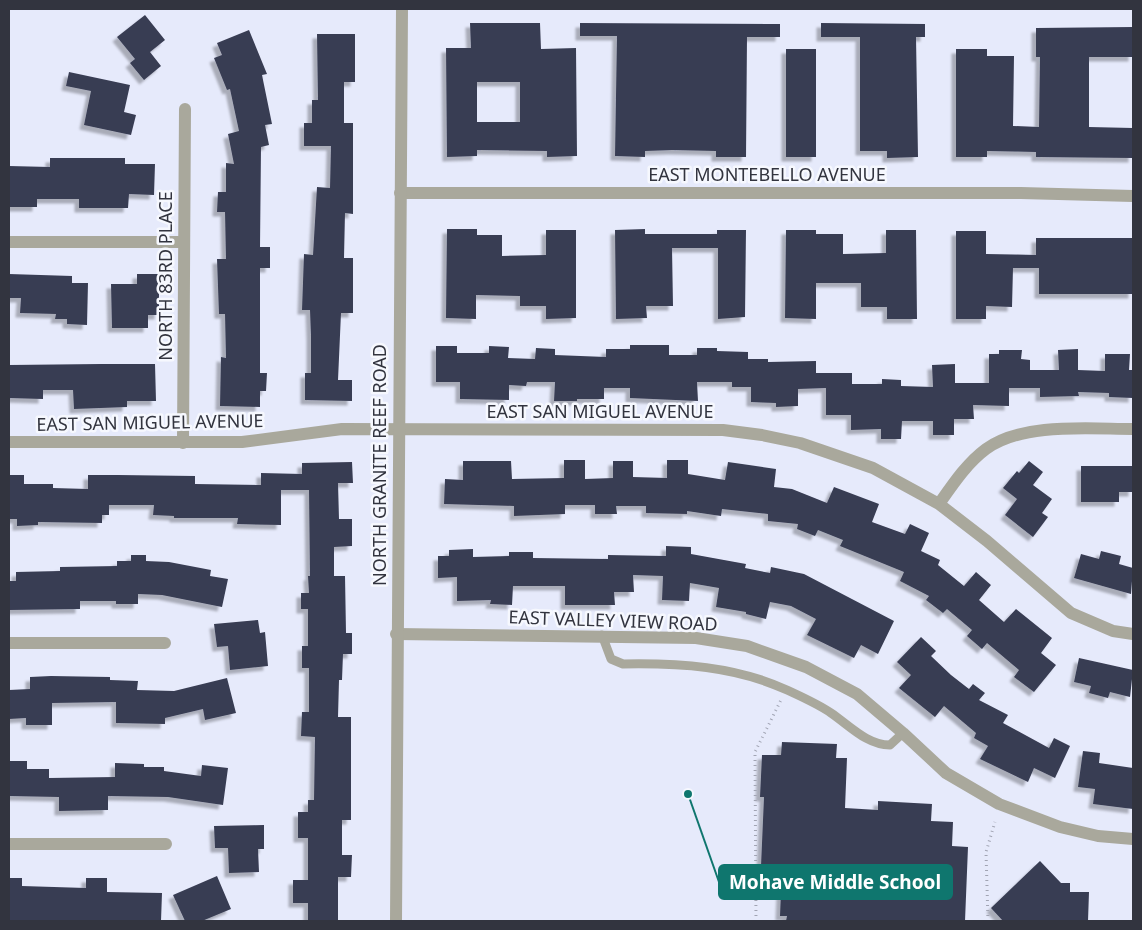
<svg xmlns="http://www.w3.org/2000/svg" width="1142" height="930" font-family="'Noto Sans',sans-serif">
<defs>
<filter id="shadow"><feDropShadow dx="-4.5" dy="4.5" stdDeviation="1" flood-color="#0004"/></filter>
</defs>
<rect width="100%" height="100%" fill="#e6eafb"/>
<path fill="#393d53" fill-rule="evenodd" filter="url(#shadow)" d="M145,15L165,40L150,52L161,66L144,80L130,63L135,59L117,37Z
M470,23H540L541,49L576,48L577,156L547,157V151L477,150V156L447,157L446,48H471ZM477,82H520V122H477Z
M580,23L780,24V37H747L746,157H716V151L673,150L645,151V157L615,156L617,36H580Z
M821,23L925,24V37H916L918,157L887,158V151H860V37H821Z
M1133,27V57H1089V127L1133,128V158L1036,157V152L987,151V157H956V49H987V56H1014L1013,126L1039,127L1040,57H1036V28Z
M249,30L267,74L262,75L272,124L265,125L269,145L261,147L260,247H270V268H260V373H267L266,391H260V407L220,406L221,357L226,358L225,314H219L217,259H226L225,212H217L218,192H226V163L234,164L228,134L239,131L230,89L227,90L214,58L222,55L217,43Z
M317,34H355V82H344V123H353V214L345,213L344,258H353V313H341L338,380H352V401L305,400V373H311V336L310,310H302L304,254L313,255L317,187L330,188L331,146H304V123H312V100H318Z
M786,49H816V157H786Z
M69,72L130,85L124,112L136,115L131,135L84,125L91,91L66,86Z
M50,158H125V164H155L154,195L129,194L128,208H79V199H37V207H9V166L50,167Z
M447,229H477V235H502V256L546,255V230H576V318L546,319V306H520V296L476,295V319L446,318Z
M645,229V234H717V230H746L745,317L718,319V248H672L673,306H646L647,318L616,319L615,230Z
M786,230H816V234H843V254L886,253V230H916L917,319H887V307H861V283H816V319L785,318Z
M956,231H986V254L1036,255V238H1133V294H1039V268H1013L1012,307L986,306V319H956Z
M9,274L72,276V283H88L87,325L67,324V319H55L56,314L20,313L21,298H9Z
M137,274H159V315H148V328H112L111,284H137Z
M630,345H669V355H697V348H717V351L748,352V359H768V362L816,361V373H852V384H882V379L901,380V386L933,387L932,365L955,364V383H989V354H999V350H1022L1021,359L1030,360V370H1059L1058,350L1078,349V370L1105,371V354H1130L1129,370H1133V398L1109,397V393L1078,392L1079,396L1040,397V388H1009V406L973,405L974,419H954V435H933V421H902L901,439H881V429L851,430V415H826V388L798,389V406L776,407V403L751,402V387H732V382H697L698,401L630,398V388H604V399H577V401H554L555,382H527L526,386L509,385V400L460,399V382H436V346H457V353H489V346L509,347L508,358L535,359L536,348L555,349V355L606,357V349H630Z
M101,364H155L156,401H127V407L74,409L73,390H43V399L9,398V365Z
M564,460H585V479L613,478V461H633V477L667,478V460H688V474L725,480L728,462L749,465L776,469L774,487L792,489L827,503L834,487L879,504L872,522L905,534L910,524L929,533L921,551L940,560L938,565L964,586L976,572L991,585L979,600L1004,622L1016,609L1052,638L1041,653L1056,665L1034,692L1014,677L1019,670L987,643L982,649L967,636L972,630L947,609L943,613L926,600L929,596L900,581L904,572L840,546L843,540L818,530L815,536L797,529L798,524L768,521V514L722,509L721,516L687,511V514L646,513V506H616L617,514H595V505H565V514L514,516V506L444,504L445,479L463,480V461H511L512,479L564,478Z
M1029,461L1043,472L1033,485L1052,499L1042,513L1048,517L1033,537L1005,515L1017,499L1003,488L1017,471L1019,473Z
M352,462L353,483H338L339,519H352V546L334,547V576H345L346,633H352V654H343L342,680H339L338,717H351V820H342V855H352L351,877H338V921H308V903H293V880H308V838H298V812H308V800H314L315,737L301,736L302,712H309V668H302V646H308V609H301V593H309L308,576H310L309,490H281V525L237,524L238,518H174V516L153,515L154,505H109V515H102V523L38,522V525L17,526V519H9V475H24V484H53V488L88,489V475H118L195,476V484L261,485V473L302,474V463Z
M1081,466H1133V492H1119V502H1081Z
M666,546L691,547V554L746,564L745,568L770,573L771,567L804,574L894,621L878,654L861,645L854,658L807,635L816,619L791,606L770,602L766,619L746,614V612L716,607L719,588L690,583L689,601L662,600L663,576L633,575L634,592H614L615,605H565V586H513L512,605L490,604L491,600L457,601V577L438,578V556H449V550L473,549V557L509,556V552H533V558L608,559V555L666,556Z
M1101,551L1121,556L1119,564L1133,568L1131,594L1074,578L1081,554L1099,559Z
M131,555H146V561L169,562L211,570L210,576L228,579L222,607L162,595L138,594V604H116V601H80V609L9,610V581H16V572L60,571V567L117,566V561H131Z
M258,620L260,633L265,632L268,666L230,670L228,646L217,647L214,624Z
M921,637L936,651L931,656L951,675L969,689L973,684L985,693L979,700L1008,715L1003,723L1049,748L1054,738L1070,746L1055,778L1034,768L1028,782L980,759L988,746L974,738L976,733L944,706L935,717L899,688L911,675L897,662Z
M1079,658L1133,670L1130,697L1110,692L1108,698L1089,693L1091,686L1074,682Z
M51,676L110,677V680L138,681L137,690L174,691L227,678L236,713L205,720L203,709L165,718V724L116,723V702L52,703V725H26V718L9,719V690L30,689V677Z
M782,742L837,744L836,758H847L845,808L878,810V801L932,804L931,821L953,822L952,846L968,847L965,921H786L787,916H780L782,866H761L764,797H760L762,755H781Z
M1083,751L1100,753L1099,763L1133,768V809L1093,804L1095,789L1078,787Z
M9,761H27V769H49V778L115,777V763L144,764V767H164V771L201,776L202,765L228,768L223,805L168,797L108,796V810L59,811V797L9,796Z
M264,825V849H258L259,872L229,873L228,848H215L214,826Z
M1040,861L1061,883H1070V892H1089L1088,921H1003L991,908Z
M217,876L231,909L202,921H185L173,895Z
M9,878H22V886L86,888V878H107V892L162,893L161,921H9Z"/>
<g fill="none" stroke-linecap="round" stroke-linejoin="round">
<path stroke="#a1a4b3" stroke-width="3" stroke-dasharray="1 4" stroke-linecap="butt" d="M756,921L755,752L781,700
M988,921L986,852L995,822"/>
<path stroke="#a9a89c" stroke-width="9" d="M602,635L611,659L623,664C679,663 735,666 787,690C802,697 818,704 831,713C850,726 867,745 890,745L903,733"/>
<path stroke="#a9a89c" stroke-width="12" d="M400,193H1021L1133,196
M9,242H183
M9,442H242L342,429L723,430L762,435L800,443L873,468L939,504L987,541L1071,613L1113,631L1133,634
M183,443L185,109
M939,504C953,484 967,463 986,449C1023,422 1090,429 1133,429
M396,634L696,638L747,646L806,667L857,694L903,733L946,773L999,804L1060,827L1098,836L1133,839
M9,643H165
M9,844H166"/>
<path stroke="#a9a89c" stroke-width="12" d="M396,921L402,9"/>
</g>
<g text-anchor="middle" stroke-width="5" stroke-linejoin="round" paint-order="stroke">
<g font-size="18" fill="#32343f" stroke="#f6f8fe">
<text x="767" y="181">EAST MONTEBELLO AVENUE</text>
<text transform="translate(166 276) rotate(-90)" y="6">NORTH 83RD PLACE</text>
<text x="600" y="418">EAST SAN MIGUEL AVENUE</text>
<text transform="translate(150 423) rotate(-1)" y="6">EAST SAN MIGUEL AVENUE</text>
<text transform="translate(380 465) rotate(-90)" y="6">NORTH GRANITE REEF ROAD</text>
<text transform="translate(613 621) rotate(2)" y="6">EAST VALLEY VIEW ROAD</text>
</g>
</g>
<path fill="none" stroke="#0f766e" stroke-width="2" d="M688 794L719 882"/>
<circle fill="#0f766e" stroke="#f6f8fe" stroke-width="2" cx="688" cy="794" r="5"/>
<rect fill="#0f766e" stroke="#0f766e" stroke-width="2" x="719" y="865" width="233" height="34" rx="5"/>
<g font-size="19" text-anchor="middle" font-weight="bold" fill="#fff">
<text x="835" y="889">Mohave Middle School</text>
</g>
<rect width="1142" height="930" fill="none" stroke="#32343f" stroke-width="20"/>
</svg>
